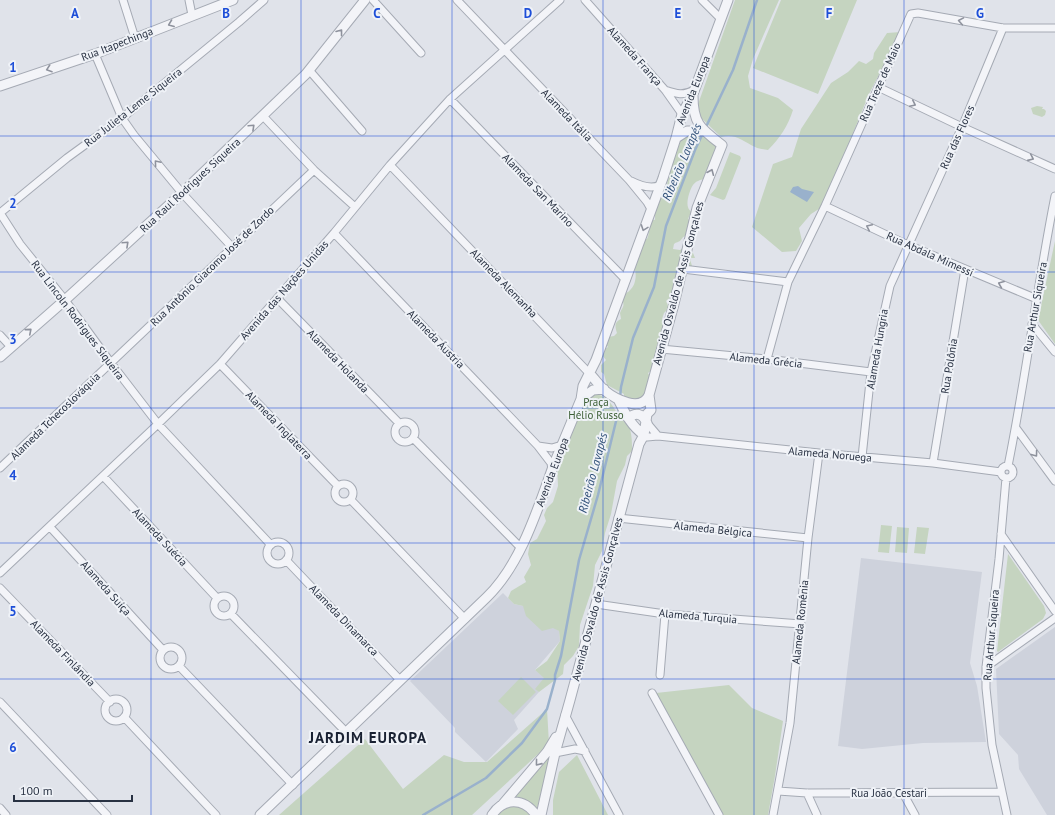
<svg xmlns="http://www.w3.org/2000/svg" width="1055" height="815" font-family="'PT Sans',sans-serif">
<rect width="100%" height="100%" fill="#e0e3ea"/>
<path fill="#ced2dc" d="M861,558L982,572L970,663L977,686L986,742L923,743L862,749L838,746Z
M503,593L514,604L523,606L559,631L560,641L535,670L545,678L536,689L539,692L514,720L518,729L486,762L455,732V728L410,681Z
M1055,627V815H1047L1019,769L1018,755L999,734L996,669Z"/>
<path fill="#c5d4c0" d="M735,0H779L753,59L748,76L750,88L778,98L793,110C788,126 780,138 768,150C763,149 759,149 755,147C743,141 735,133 721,137L697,114V107Z
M781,0H857L818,94L753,68Z
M901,32L869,94L827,197L822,207L811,214L799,228L802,241L796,251L782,252L752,227L773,164L792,157L801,129L831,83L848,72L859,61L866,64L873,59L874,53L887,33Z
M1037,106L1043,107L1042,109H1044L1046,111L1045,115L1042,117L1033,114L1031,108Z
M694,126L698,128L717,146L704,179C700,180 696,181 693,185C690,189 686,202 688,207C688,209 690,210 691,212L688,219L692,222L688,237C683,235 683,238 680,241C679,242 676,242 674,244L673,249L680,250L683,248L693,253L695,258H691L690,259L692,266L690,271L683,275L674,294L666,301L669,308L664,313L662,319L666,323V327L662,329L652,370L648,373L650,377L646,401L624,398V394L607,385L604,374L601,372V365L606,360L602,355L603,350L608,347L605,343L608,337L614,336L617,333C615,327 614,322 621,319L620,313C623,306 625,307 622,298C624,293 628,293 631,289C636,284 637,273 634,268C640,258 641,249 645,239H647C650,233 649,226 651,219L655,220V210L666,188L669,177V167L675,149L687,127Z
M730,152L740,156L741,158L725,199L723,200L710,195L716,188Z
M1055,241V344L1038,320Z
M593,394C609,395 612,406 620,417C623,422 628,423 630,429C632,436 632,444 632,451L627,456L625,465L617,481L611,514L605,533L602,551L595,565L593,586L580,625L579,646L573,656L564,665L563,674L539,692L535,689L544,678L535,670L547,661L560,641L559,631L553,628L542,631L526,616L523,606L514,604L508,598L511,591L526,582L524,577L531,565L528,554L530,543L537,539L546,521L544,515L547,508L553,502L558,486L557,464L561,452L570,443L568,435L587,398Z
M881,525L892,526L889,553L878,552Z
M897,527L909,528L907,553L895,552Z
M917,527L929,528L925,554L914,553Z
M1008,554L1044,606L1046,613L1043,619L998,652L997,651Z
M521,677L536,692L513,715L498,701Z
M729,685L752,708L783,721L775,776L768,815H722L656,693Z
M547,709L549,744L472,815H279L365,739L403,789L444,755L464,762H487Z
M553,747L537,808C530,801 524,799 513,798Z
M577,755L608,815H553V800L559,772Z
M512,806L525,808L532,815H498L506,808Z"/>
<path fill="#99b1cc" d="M798,186L802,189L814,192L807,202L790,192L793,187Z"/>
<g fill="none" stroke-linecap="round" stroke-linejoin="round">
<path stroke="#99b1cc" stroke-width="2.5" d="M705,129L733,70L757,0
M620,398L621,387L633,338L654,287L666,226L695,150L703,133
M423,815L486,778L522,743L547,709L555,680V675L561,656L579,560L598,495L619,409"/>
<defs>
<path id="minor" d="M123,0L135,38
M189,0L192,15
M373,0L421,53
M457,0L629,180L647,202L651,209
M585,0L665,90L682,114
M702,0L721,19
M95,54L122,118L134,135L182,193L232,247
M309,70L362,131
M878,87L962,127L1055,169
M665,90C677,94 683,96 694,90
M450,99L626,280
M263,116L314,170L355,207
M390,165L589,373
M631,181C639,185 651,190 660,185
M825,206L908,245L1037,299
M0,213L20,244L65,300L111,363L158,424L271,545
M0,213L67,158L122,118L239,22L264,0
M334,233L538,446L551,463L552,470
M683,269L788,282
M278,299L399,423
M1032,324L1055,352
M0,335L11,347
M661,349L767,359L871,372
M767,359L788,282L825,206L911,14L918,13L1003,28H1055
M220,364L338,486
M395 432a10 10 0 1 1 20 0a10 10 0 1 1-20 0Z
M647,423L658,436
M1016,428L1055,481
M644,435L647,437L658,436L819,453L933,463L1001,472
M413,438L520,547
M538,446L552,448L562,445
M862,457L871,372L890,286L962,127L1003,28
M933,463L965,269
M1001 472a6 6 0 1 1 12 0a6 6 0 1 1-12 0Z
M1008,466C1026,377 1037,286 1055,196
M0,468L314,170
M103,476L217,598
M1006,478L999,559L986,667V688L992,745L1007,815
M335 493a9 9 0 1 1 18 0a9 9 0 1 1-18 0Z
M351,500L465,619
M618,518L808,538
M50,527L163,650
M1001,534L1055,611
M267 553a11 11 0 1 1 22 0a11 11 0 1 1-22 0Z
M286,560L400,680
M0,573L158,424L220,364L334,233L390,165L450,99L560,0
M0,588L110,702
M214 606a10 10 0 1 1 20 0a10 10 0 1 1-20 0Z
M596,604L665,614L801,624
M231,614L347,733
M160 658a11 11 0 1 1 22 0a11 11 0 1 1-22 0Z
M179,666L293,785
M986,667L1055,618
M660,675L665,614
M652,693L719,815
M105 710a11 11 0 1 1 22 0a11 11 0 1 1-22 0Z
M0,702L107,815
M565,715L619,815
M124,717L216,815
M555,753L575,749L585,751
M778,791L807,793L1001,792
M807,793L817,815
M903,793L915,815
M0,808L6,815
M773,815L790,723L808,538L819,453"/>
<path id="tertiary" d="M0,86L95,54L233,0
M676,138L687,131H703
M0,357L65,300L182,193L306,74L365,0
M589,373C594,378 599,385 604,390C615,399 641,413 649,395
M581,399L593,390L604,389
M618,399C625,413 631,426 644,435
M628,418C636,412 642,413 647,423
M502,805L547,752L556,737
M260,815L487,597C521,564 538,508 554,464C563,442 572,421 581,399L583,386L596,360L663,178L676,138L682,114L693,94L728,0
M492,815C504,797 524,798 536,815
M541,815L555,753L570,700L639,444L644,435L647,414L651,410L649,395L674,304L697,208L722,145C701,129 693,124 693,96"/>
</defs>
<use href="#minor" stroke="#a5aab4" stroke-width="9"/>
<use href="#tertiary" stroke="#a5aab4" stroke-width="11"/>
<use href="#minor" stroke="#f3f4f8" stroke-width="7"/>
<use href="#tertiary" stroke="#f3f4f8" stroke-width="9"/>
</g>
<defs><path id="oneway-chevron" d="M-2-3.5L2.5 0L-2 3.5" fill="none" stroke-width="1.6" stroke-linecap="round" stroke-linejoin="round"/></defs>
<g stroke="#8e929d">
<use href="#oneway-chevron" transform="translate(961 21) rotate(-170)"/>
<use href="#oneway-chevron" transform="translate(171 24) rotate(159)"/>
<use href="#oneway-chevron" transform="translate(340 32) rotate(-52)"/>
<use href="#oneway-chevron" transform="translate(49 69) rotate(161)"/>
<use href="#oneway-chevron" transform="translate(913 104) rotate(25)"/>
<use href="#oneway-chevron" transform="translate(252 127) rotate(-43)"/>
<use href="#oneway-chevron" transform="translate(1031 158) rotate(24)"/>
<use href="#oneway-chevron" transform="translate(157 163) rotate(-130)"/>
<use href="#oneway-chevron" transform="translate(711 172) rotate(-67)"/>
<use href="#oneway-chevron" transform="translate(869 227) rotate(-155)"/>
<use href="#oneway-chevron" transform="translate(644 228) rotate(110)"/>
<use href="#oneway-chevron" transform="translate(126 244) rotate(-43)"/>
<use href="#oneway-chevron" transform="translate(1001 284) rotate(-157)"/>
<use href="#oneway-chevron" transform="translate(29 331) rotate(-41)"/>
<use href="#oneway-chevron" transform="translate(1035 454) rotate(54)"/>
<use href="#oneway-chevron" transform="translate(538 763) rotate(129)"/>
</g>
<path fill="none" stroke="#1d4ed8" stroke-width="1" stroke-opacity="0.55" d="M151,0V815M301,0V815M452,0V815M603,0V815M754,0V815M904,0V815M0,136H1055M0,272H1055M0,408H1055M0,543H1055M0,679H1055"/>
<g text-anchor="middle" stroke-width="4" stroke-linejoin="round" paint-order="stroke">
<g font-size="11" fill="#283142" stroke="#eff2f7">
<text transform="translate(117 44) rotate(-21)" y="4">Rua Itapechinga</text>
<text transform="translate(635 56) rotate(48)" y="4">Alameda França</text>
<text transform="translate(880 82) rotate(-66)" y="4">Rua Treze de Maio</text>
<text transform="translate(693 90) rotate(-68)" y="4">Avenida Europa</text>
<text transform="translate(133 107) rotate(-38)" y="4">Rua Julieta Leme Siqueira</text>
<text transform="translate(567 115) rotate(46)" y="4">Alameda Itália</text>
<text transform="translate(957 137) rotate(-66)" y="4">Rua das Flores</text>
<text transform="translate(190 185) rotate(-43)" y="4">Rua Raul Rodrigues Siqueira</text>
<text transform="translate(538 190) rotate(46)" y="4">Alameda San Marino</text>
<text transform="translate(930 254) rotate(24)" y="4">Rua Abdala Mimessi</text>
<text transform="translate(212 266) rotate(-44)" y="4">Rua Antônio Giacomo José de Zordo</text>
<text transform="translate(504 283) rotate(46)" y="4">Alameda Alemanha</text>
<text transform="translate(678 283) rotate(-75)" y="4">Avenida Osvaldo de Assis Gonçalves</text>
<text transform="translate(284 290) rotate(-49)" y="4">Avenida das Nações Unidas</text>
<text transform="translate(1035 307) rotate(-80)" y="4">Rua Arthur Siqueira</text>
<text transform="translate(78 320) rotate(53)" y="4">Rua Lincoln Rodrigues Siqueira</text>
<text transform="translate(436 339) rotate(46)" y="4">Alameda Áustria</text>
<text transform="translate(877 349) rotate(-80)" y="4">Alameda Hungria</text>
<text transform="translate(766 360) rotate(6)" y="4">Alameda Grécia</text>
<text transform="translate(338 361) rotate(46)" y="4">Alameda Holanda</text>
<text transform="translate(949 366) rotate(-81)" y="4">Rua Polônia</text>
<text transform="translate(55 416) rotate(-44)" y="4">Alameda Tchecoslováquia</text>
<text transform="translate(279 425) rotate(46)" y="4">Alameda Inglaterra</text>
<text transform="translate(830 454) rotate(5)" y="4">Alameda Noruega</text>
<text transform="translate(552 472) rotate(-69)" y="4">Avenida Europa</text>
<text transform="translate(713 529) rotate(6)" y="4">Alameda Bélgica</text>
<text transform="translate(160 537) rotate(47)" y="4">Alameda Suécia</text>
<text transform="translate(106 588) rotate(48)" y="4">Alameda Suíça</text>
<text transform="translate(597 599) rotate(-75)" y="4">Avenida Osvaldo de Assis Gonçalves</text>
<text transform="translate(698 616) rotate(5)" y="4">Alameda Turquia</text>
<text transform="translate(344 620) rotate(46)" y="4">Alameda Dinamarca</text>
<text transform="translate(800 622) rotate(-84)" y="4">Alameda Romênia</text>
<text transform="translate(991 635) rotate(-85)" y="4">Rua Arthur Siqueira</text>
<text transform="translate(63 653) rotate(46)" y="4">Alameda Finlândia</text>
<text x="889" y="797">Rua João Cestari</text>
</g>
<g font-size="11" fill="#3b5e34" stroke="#eff2f7">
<text x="596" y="406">Praça<tspan x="596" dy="13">Hélio Russo</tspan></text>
</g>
<g font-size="12" font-style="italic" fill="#2f4f78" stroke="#eff2f7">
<text transform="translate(682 162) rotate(-67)" y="4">Ribeirão Lavapés</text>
<text transform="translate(593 473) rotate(-75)" y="4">Ribeirão Lavapés</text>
</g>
<g font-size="15" font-weight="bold" letter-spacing="1" fill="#1a2233" stroke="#eff2f7">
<text x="368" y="743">JARDIM EUROPA</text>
</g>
</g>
<g font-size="13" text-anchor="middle" font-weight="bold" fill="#1d4ed8" stroke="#eff2f7" stroke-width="4" stroke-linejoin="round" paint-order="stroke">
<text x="75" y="18">A</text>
<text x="226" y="18">B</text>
<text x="377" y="18">C</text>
<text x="528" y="18">D</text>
<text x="678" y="18">E</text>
<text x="829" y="18">F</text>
<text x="980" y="18">G</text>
<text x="13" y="72">1</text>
<text x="13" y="208">2</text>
<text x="13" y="344">3</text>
<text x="13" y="480">4</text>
<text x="13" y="616">5</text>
<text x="13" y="752">6</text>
</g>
<path d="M14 795v6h118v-6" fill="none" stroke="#283142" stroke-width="2"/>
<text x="20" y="795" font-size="12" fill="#283142" stroke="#eff2f7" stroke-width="3" paint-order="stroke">100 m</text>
</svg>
